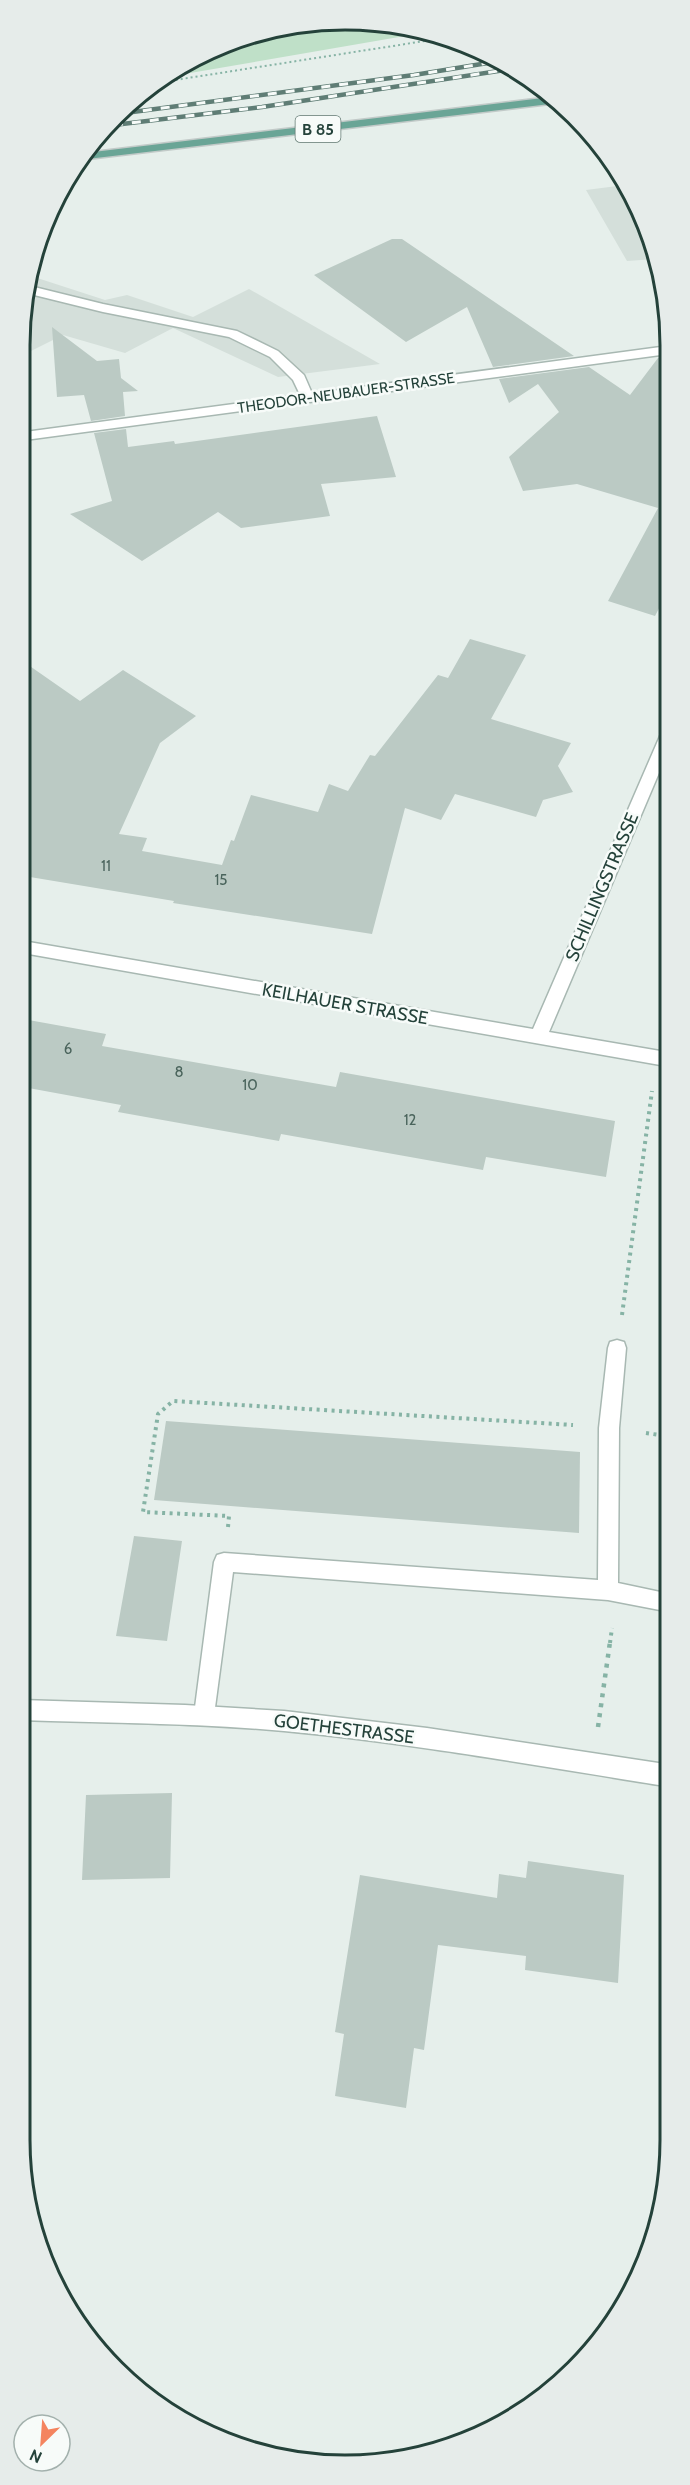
<svg xmlns="http://www.w3.org/2000/svg" width="690" height="2485" font-family="Cabin,sans-serif">
<rect width="100%" height="100%" fill="#e6efeb"/>
<path fill="#d4dfda" d="M625,185L637,201L655,259L627,261L586,190Z
M28,275L105,300L127,295L193,317L249,289L380,364L278,377L173,328L125,353L63,335L25,354L26,282Z"/>
<path fill="#bfe0c8" d="M281,26H408L428,32L161,78Z"/>
<path fill="#bbcac4" d="M392,239H402L574,356L493,367L467,307L406,342L314,275Z
M52,327L97,361L119,359L121,378L138,391L123,392L125,416L91,421L84,395L57,397Z
M668,356L667,593L655,616L608,601L658,508L577,484L523,491L509,457L559,412L538,384L509,403L499,379L589,367L630,395L658,358Z
M377,416L396,477L321,484L330,516L241,528L218,512L142,561L70,514L112,501L94,433L126,429L128,447L174,441L175,444Z
M470,639L526,655L491,719L571,743L558,766L573,792L543,800L536,817L455,794L441,820L405,808L372,934L173,903L174,901L24,876V662L80,701L123,670L196,716L160,743L119,834L147,838L142,851L222,865L231,840L234,841L251,795L318,812L329,784L348,791L370,755L375,756L438,675L448,678Z
M23,1019L106,1034L102,1046L336,1087L340,1072L615,1121L606,1177L486,1157L483,1170L281,1134L279,1141L118,1112L121,1105L23,1087Z
M166,1421L580,1452L579,1533L154,1500Z
M134,1536L182,1541L167,1641L116,1636Z
M172,1793L170,1878L82,1880L86,1795Z
M528,1861L624,1875L618,1983L525,1970L526,1956L438,1945L424,2050L414,2048L406,2108L335,2096L344,2034L335,2032L360,1875L497,1898L499,1874L526,1878Z"/>
<g fill="none" stroke-linecap="round" stroke-linejoin="round">
<defs>
<path id="lane" d="M26,285L103,304L237,331L278,351L304,375L314,398L308,402L303,401L293,380L270,357L229,337L103,312L26,293Z
M617,1340L624,1342L626,1348L619,1428L618,1583L665,1593V1611L608,1600L233,1572L214,1715L211,1722L204,1725L197,1722L194,1715L214,1562L217,1555L224,1553L598,1580L599,1428L608,1348L610,1342Z"/>
<path id="street" d="M668,346V354L25,440V432Z
M667,731V754L549,1032L666,1052V1066L23,953V941L533,1029L660,736Z
M21,1700L185,1705L284,1711L427,1728L665,1764V1786C538,1766 412,1743 284,1731C196,1723 109,1723 21,1720Z"/>
<path id="primary" d="M551,97L558,103L79,160L85,153Z"/>
</defs>
<use href="#lane" stroke="#a8b8b2" stroke-width="3"/>
<use href="#street" stroke="#a8b8b2" stroke-width="3"/>
<use href="#primary" stroke="#c2cac8" stroke-width="3"/>
<path stroke="#86b3a5" stroke-width="2" stroke-dasharray="2 3" stroke-linecap="butt" d="M156,83L444,38"/>
<path stroke="#86b3a5" stroke-width="4" stroke-dasharray="3 4.5" stroke-linecap="butt" d="M622,1315L652,1091
M646,1433L666,1436
M228,1527L229,1516L143,1512L158,1414L173,1401L573,1425
M610,1643L612,1628"/>
<path stroke="#86b3a5" stroke-width="4.5" stroke-dasharray="4 6" stroke-linecap="butt" d="M598,1727L610,1642"/>
<use href="#lane" fill="#fff" fill-rule="evenodd"/>
<use href="#street" fill="#fff" fill-rule="evenodd"/>
<use href="#primary" fill="#6aa596" fill-rule="evenodd"/>
<defs>
<path id="rail" d="M125,113L414,75L500,61
M114,125L262,107L511,69"/>
</defs>
<use href="#rail" stroke="#5f7d75" stroke-width="4.5"/>
<use href="#rail" stroke="#f7fbf9" stroke-width="3" stroke-dasharray="9" stroke-linecap="butt"/>
</g>
<g text-anchor="middle" stroke-width="5" stroke-linejoin="round" paint-order="stroke">
<g font-size="15" fill="#24423a" stroke="#f7fbf9">
<text transform="translate(346 393) rotate(-8)" y="5">THEODOR-NEUBAUER-STRASSE</text>
</g>
<g font-size="15" fill="#4a645c">
<text x="106" y="871">11</text>
<text x="221" y="885">15</text>
<text x="68" y="1054">6</text>
<text x="179" y="1077">8</text>
<text x="250" y="1090">10</text>
<text x="410" y="1125">12</text>
</g>
<rect fill="#f7fbf9" stroke="#637a73" stroke-width="1.5" x="295.5" y="116" width="45" height="26" rx="4.5"/>
<g font-size="16" font-weight="bold" fill="#24423a">
<text x="318" y="135">B 85</text>
</g>
<g font-size="18" fill="#24423a" stroke="#f7fbf9">
<text transform="translate(602 887) rotate(-67)" y="6">SCHILLINGSTRASSE</text>
<text transform="translate(345 1004) rotate(10)" y="6">KEILHAUER STRASSE</text>
<text transform="translate(344 1729) rotate(7)" y="6">GOETHESTRASSE</text>
</g>
</g>
<path d="M0 0H690V2485H0ZM345 30H345A315 315 0 0 1 660 345V2140A315 315 0 0 1 345 2455H345A315 315 0 0 1 30 2140V345A315 315 0 0 1 345 30Z" fill="#e6ecea" fill-rule="evenodd"/>
<path fill="none" stroke="#24423a" stroke-width="3" d="M345 30H345A315 315 0 0 1 660 345V2140A315 315 0 0 1 345 2455H345A315 315 0 0 1 30 2140V345A315 315 0 0 1 345 30Z"/>
<g transform="translate(42 2443) rotate(205)"><circle r="28" fill="#f7fbf9" stroke="#a3b1ad" stroke-width="1.5"/>
<path d="M0-4.5L10 22L0 15L-10 22Z" fill="#f4845f"/>
<text y="-9" font-size="16" font-weight="bold" text-anchor="middle" fill="#24423a">N</text>
</g>
</svg>
